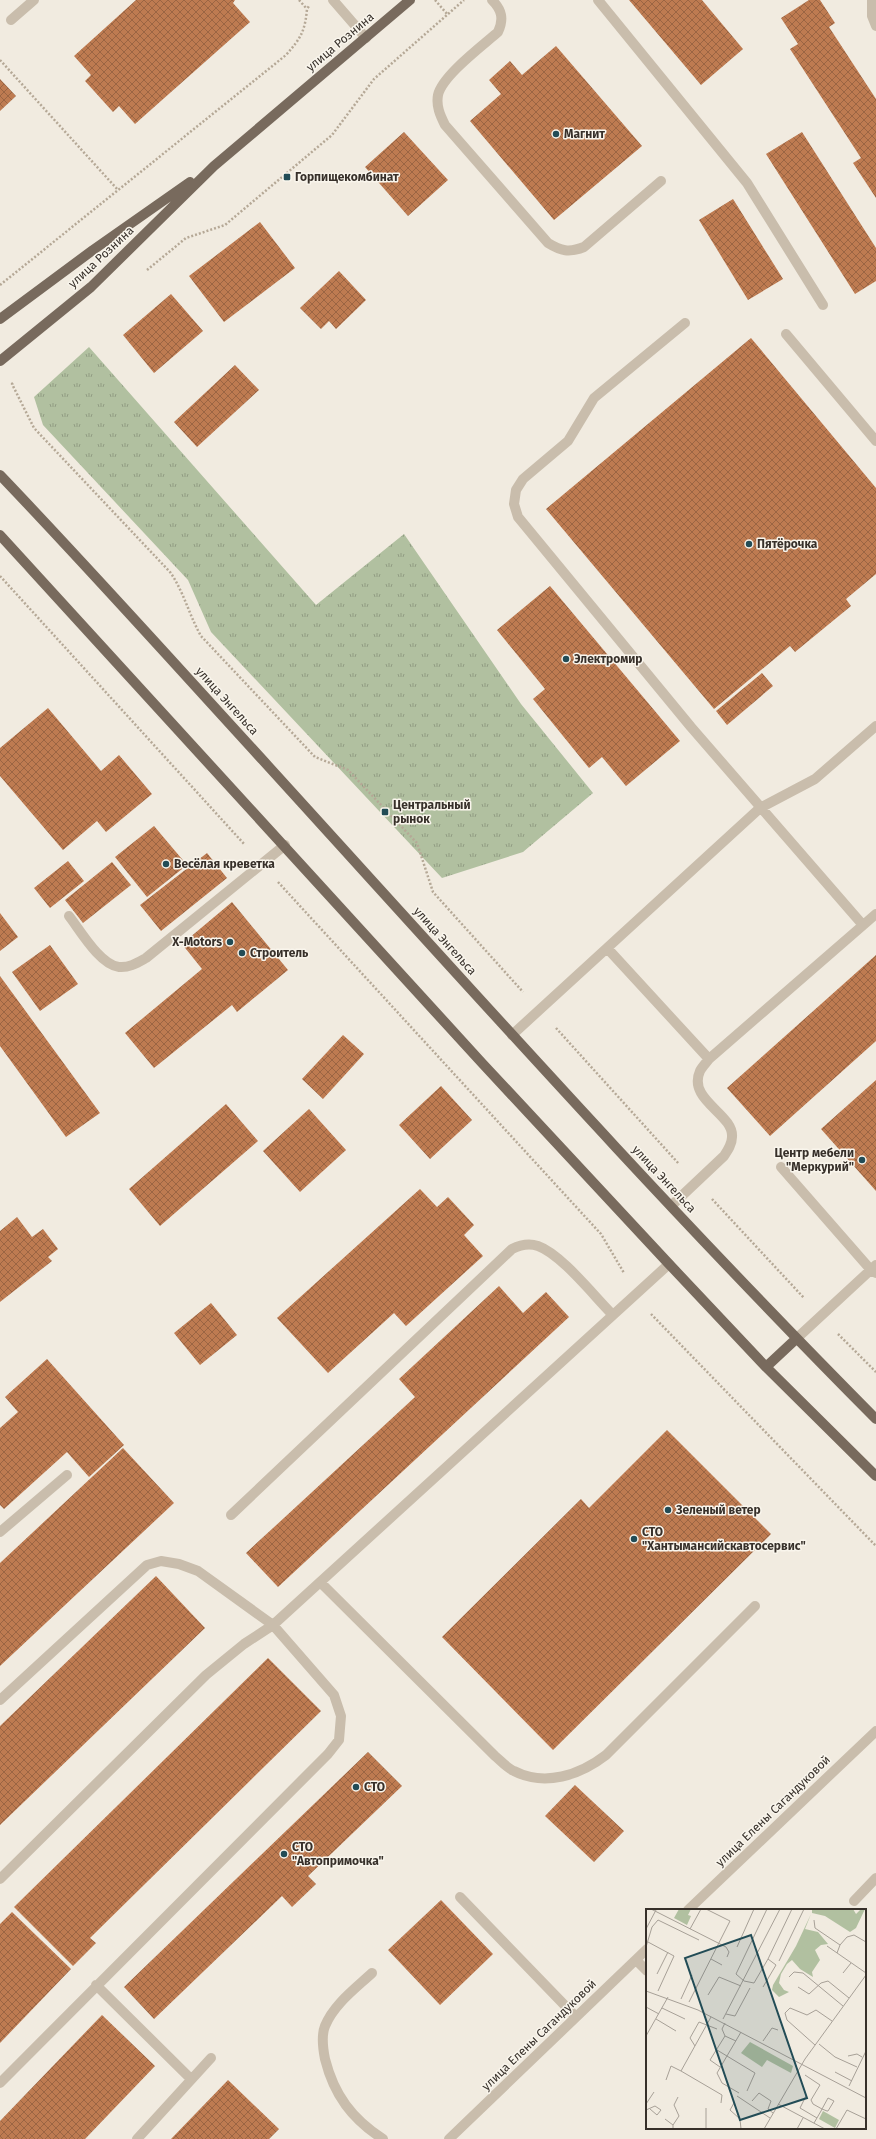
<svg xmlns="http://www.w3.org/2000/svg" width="876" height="2139" font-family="'Fira Sans',sans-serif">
<defs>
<pattern id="grass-tufts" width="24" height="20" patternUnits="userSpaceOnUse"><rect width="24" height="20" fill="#b1c0a0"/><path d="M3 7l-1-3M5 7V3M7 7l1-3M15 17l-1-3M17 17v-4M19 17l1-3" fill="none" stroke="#919c83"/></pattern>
<pattern id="building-cross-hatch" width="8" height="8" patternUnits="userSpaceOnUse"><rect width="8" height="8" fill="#be7b51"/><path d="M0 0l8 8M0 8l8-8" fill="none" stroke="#9b6543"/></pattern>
</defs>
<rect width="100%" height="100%" fill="#f1ebe0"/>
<path fill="url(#grass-tufts)" d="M89,347L316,605L404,534L521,704L593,793L523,852L442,878L211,632L188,580L43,425L34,397Z"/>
<path fill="url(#building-cross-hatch)" d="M136,0H235L233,3L250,22L135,124L119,106L113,112L85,81L91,75L74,56Z
M629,0H702L743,49L701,85Z
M809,0H820L835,23L829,27L876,99V198L853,163L861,158L790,49L798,44L781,18Z
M556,46L642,146L554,220L470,121L501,94L489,80L510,61L522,75Z
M0,79L16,96L0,111Z
M404,132L448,180L408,216L365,167Z
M802,132L876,248V281L855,294L766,154Z
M733,199L783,279L748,300L699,220Z
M260,222L295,268L224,322L189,276Z
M339,271L366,300L336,329L329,321L321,329L300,308Z
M171,294L203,331L154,373L123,335Z
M751,338L876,488V574L846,599L851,606L795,652L790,646L714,709L546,509Z
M235,365L259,390L197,447L174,422Z
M550,586L680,741L626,786L602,757L589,768L533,699L545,689L497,630Z
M762,673L773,686L727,725L716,711Z
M48,708L101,771L119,755L152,794L106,832L97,821L63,850L0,776V748Z
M154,826L187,865L147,897L115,857Z
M207,853L227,878L161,931L140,905Z
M68,861L84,881L50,908L34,888Z
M112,862L131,885L83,923L65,900Z
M232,902L288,970L237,1012L232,1005L154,1068L125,1033L202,969L182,944Z
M0,913L18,937L0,951Z
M50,945L78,984L40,1011L12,972Z
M876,955V1041L770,1136L727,1088Z
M0,976L100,1113L66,1137L0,1046Z
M343,1035L364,1054L323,1099L302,1079Z
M876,1080V1191L821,1129Z
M441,1086L472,1120L430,1159L399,1125Z
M226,1104L258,1141L160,1226L129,1189Z
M309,1109L346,1150L300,1192L263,1151Z
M420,1189L437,1207L448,1197L474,1225L464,1235L483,1256L406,1326L394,1313L328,1373L277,1318Z
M17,1217L32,1237L43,1229L58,1249L48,1257L52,1261L0,1302V1231Z
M499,1286L523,1313L546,1292L569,1317L278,1587L246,1553L415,1397L399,1379Z
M211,1303L237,1335L200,1365L174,1333Z
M47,1359L124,1445L89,1477L67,1452L4,1509L0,1505V1428L18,1412L5,1397Z
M667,1430L771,1534L553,1750L442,1637L581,1499L589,1508Z
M123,1448L174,1503L0,1666V1563Z
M156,1576L205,1628L0,1825V1726Z
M268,1658L321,1711L90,1938L96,1943L73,1966L14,1907Z
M368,1752L402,1786L308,1876L316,1884L292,1907L282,1896L154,2019L124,1987Z
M575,1785L624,1831L594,1862L545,1816Z
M441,1900L493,1954L440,2005L388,1950Z
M12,1912L71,1969L0,2043V1924Z
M102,2015L155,2066L85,2139H0V2121Z
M228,2080L279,2129L269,2139H171Z"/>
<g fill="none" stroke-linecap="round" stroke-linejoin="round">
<path stroke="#b5a896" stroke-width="2.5" stroke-dasharray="2 2" stroke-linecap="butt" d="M299,0L307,9
M435,0L448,15
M0,60L118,190
M147,270L186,238L225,225L332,135L374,79L464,0
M0,285L286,55C301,38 305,31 307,9L309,6
M13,383L12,384L34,428L170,572C184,592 189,615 201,636L315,757L348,770L417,843L433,892L523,992
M0,576L245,845
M278,882L601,1234L624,1273
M556,1028L679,1164
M712,1199L804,1298
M651,1314L876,1546
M838,1334L876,1372"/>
<path stroke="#c9bdac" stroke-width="10" d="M333,0L366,38
M492,0C502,10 504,19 498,32C482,46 442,76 438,95C436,106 440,115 445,125L548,243C561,251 569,253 584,247L661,181
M598,0L747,183L823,305
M872,0V16L876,26
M11,20L34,0
M685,323L594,398L568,441L523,479L516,490L514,504L518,517L691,727L862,924
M786,334L876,441
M69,916C80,930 100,965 119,967C129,968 137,963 146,958L285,845
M607,948L709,1059
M512,1035L760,808L815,779L876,726
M781,1167L871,1270L876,1273
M671,1206L724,1156C728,1150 732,1144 732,1137C734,1114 687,1100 700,1071C702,1067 706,1063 709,1059L876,914
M796,1339L876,1265
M231,1515L512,1249C520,1245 529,1243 538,1246C561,1254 594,1296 612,1314
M0,1532L67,1475
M320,1582L495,1756C501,1761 507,1768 514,1771C545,1787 580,1775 606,1755L755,1606
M0,1700L147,1565L161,1561L179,1564L198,1571L273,1625L334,1695L341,1716L339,1740L328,1754L0,2083
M0,1879L206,1675L244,1644L273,1625L669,1264
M460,1897L576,2017
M854,1901L876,1878
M688,1910L876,1731
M636,1960L647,1971
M372,1973C356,1988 334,2004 325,2026C321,2036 323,2049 325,2059C334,2095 352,2119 383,2139
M96,1985L191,2079
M137,2139L211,2058
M449,2139L647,1949"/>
<path stroke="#786a5d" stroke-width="10" d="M0,319L93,250L190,182
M0,361L91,287L214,166L410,0
M0,475C88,567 173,662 259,756C462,979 663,1205 876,1419
M0,535L482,1063L669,1264L766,1367L876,1476
M766,1367L796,1339"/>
</g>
<g fill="#224c56" stroke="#f9f5ec" stroke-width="1.5">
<circle cx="556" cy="134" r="4"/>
<rect x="283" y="173" width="8" height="8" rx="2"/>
<circle cx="749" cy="544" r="4"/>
<circle cx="566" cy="659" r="4"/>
<rect x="381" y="808" width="8" height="8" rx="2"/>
<circle cx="166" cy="864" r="4"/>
<circle cx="230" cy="942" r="4"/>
<circle cx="242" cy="953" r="4"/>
<circle cx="862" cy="1160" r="4"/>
<circle cx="668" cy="1510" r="4"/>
<circle cx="634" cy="1539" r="4"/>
<circle cx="356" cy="1787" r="4"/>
<circle cx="284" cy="1854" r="4"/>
</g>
<g text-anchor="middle" stroke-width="3" stroke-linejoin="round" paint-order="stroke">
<g font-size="12" fill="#37302a" stroke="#f9f5ec">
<text transform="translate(340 42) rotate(-40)" y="4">улица Рознина</text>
<text transform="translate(101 257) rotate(-43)" y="4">улица Рознина</text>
<text transform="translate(227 701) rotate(48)" y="4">улица Энгельса</text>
<text transform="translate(445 941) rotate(48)" y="4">улица Энгельса</text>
<text transform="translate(664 1179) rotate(47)" y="4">улица Энгельса</text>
<text transform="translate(773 1811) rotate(-44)" y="4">улица Елены Сагандуковой</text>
<text transform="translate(539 2035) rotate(-44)" y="4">улица Елены Сагандуковой</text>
</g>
<g font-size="12" font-weight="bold" fill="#37302a" stroke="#f9f5ec" text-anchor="start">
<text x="564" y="138">Магнит</text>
<text x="295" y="181">Горпищекомбинат</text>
<text x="757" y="548">Пятёрочка</text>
<text x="574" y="663">Электромир</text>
<text x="393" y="809">Центральный<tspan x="393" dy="14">рынок</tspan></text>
<text x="174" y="868">Весёлая креветка</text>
<text x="222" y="946" text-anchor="end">X-Motors</text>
<text x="250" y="957">Строитель</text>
<text x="854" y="1157" text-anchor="end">Центр мебели<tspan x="854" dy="14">"Меркурий"</tspan></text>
<text x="676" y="1514">Зеленый ветер</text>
<text x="642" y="1536">СТО<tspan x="642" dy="14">"Хантымансийскавтосервис"</tspan></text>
<text x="364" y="1791">СТО</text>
<text x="292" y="1851">СТО<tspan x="292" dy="14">"Автопримочка"</tspan></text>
</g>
</g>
<g transform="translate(646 1909)">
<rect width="220" height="220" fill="#f1ebe0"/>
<path d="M104,133L147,157L145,164L121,151L116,158L95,144Z" fill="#b1c0a0"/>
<path d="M166,0H207L210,5L215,0H219L210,19L204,23L179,7L166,4ZM165,5L159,20L172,23L182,35L175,36L169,41L174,51L166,63L167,68L154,60L146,51L141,55L135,65L133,74L138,81L143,83L133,88L126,81L127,76L150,37Z" fill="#b1c0a0"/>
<path d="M33,0H45L42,6L45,7L41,16L28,9ZM177,202L193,211L189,219L173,210Z" fill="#b1c0a0"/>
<path fill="none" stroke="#a7a097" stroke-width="1" d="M5,0L80,38L83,43L81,48M168,11L169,19L194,36L191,44M0,20L10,1M44,20L55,0M2,33L28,47L12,82M194,36L201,28L208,26L220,33M181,37L220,64M0,38L6,18L12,11L53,31M91,38L108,0M65,50L76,56M122,50L146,0M133,52L158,0M197,64L205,54M11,65L22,43M143,68L148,63L157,64L197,97M117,78L130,56L122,50L108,74L98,72L90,65L121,0M152,78L163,85L175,74L182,72L203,89M0,82L52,101L220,189M62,86L73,68L95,77M35,90L46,66M43,93L84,12L60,0M0,98L13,105M16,99L39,110M80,105L89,107L104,79M65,108L35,162L76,186L75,194M10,110L30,122M77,110L134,0M0,127L22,88M79,127L90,132M117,132L126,119L132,121M173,135L189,148L211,158M169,136L141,111L139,104L144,99L161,106L170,101L186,112M49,137L44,129L53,113L71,120M71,141L109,164L101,182M202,147L211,145L216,148M74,158L64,151L79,127L76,120L79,114M189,163L206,172M159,166L174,176L165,191L167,195L176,200L181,202H182L188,192L182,189L176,200L175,202L168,214M20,171L25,157L35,162M203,177L220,142M93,184L76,174L71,164L95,123M91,187L124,209M160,187L154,199L171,209M106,192L113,184L125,192L122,200L127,204M88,194L84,201L94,210L95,220M0,195L8,183M132,195L179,220M60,199V220M0,201L9,197L15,201L11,206L4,200M19,210L27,216V220M27,216L33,207L28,196L32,188M118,220L159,150L220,66M151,220L157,209M190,220L201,201L220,210"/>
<path fill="#224c56" fill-opacity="0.15" stroke="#224c56" stroke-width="2" d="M105,26L161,189L94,211L39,49Z"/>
<rect width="220" height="220" fill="none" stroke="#37302a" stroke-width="2"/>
</g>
</svg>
